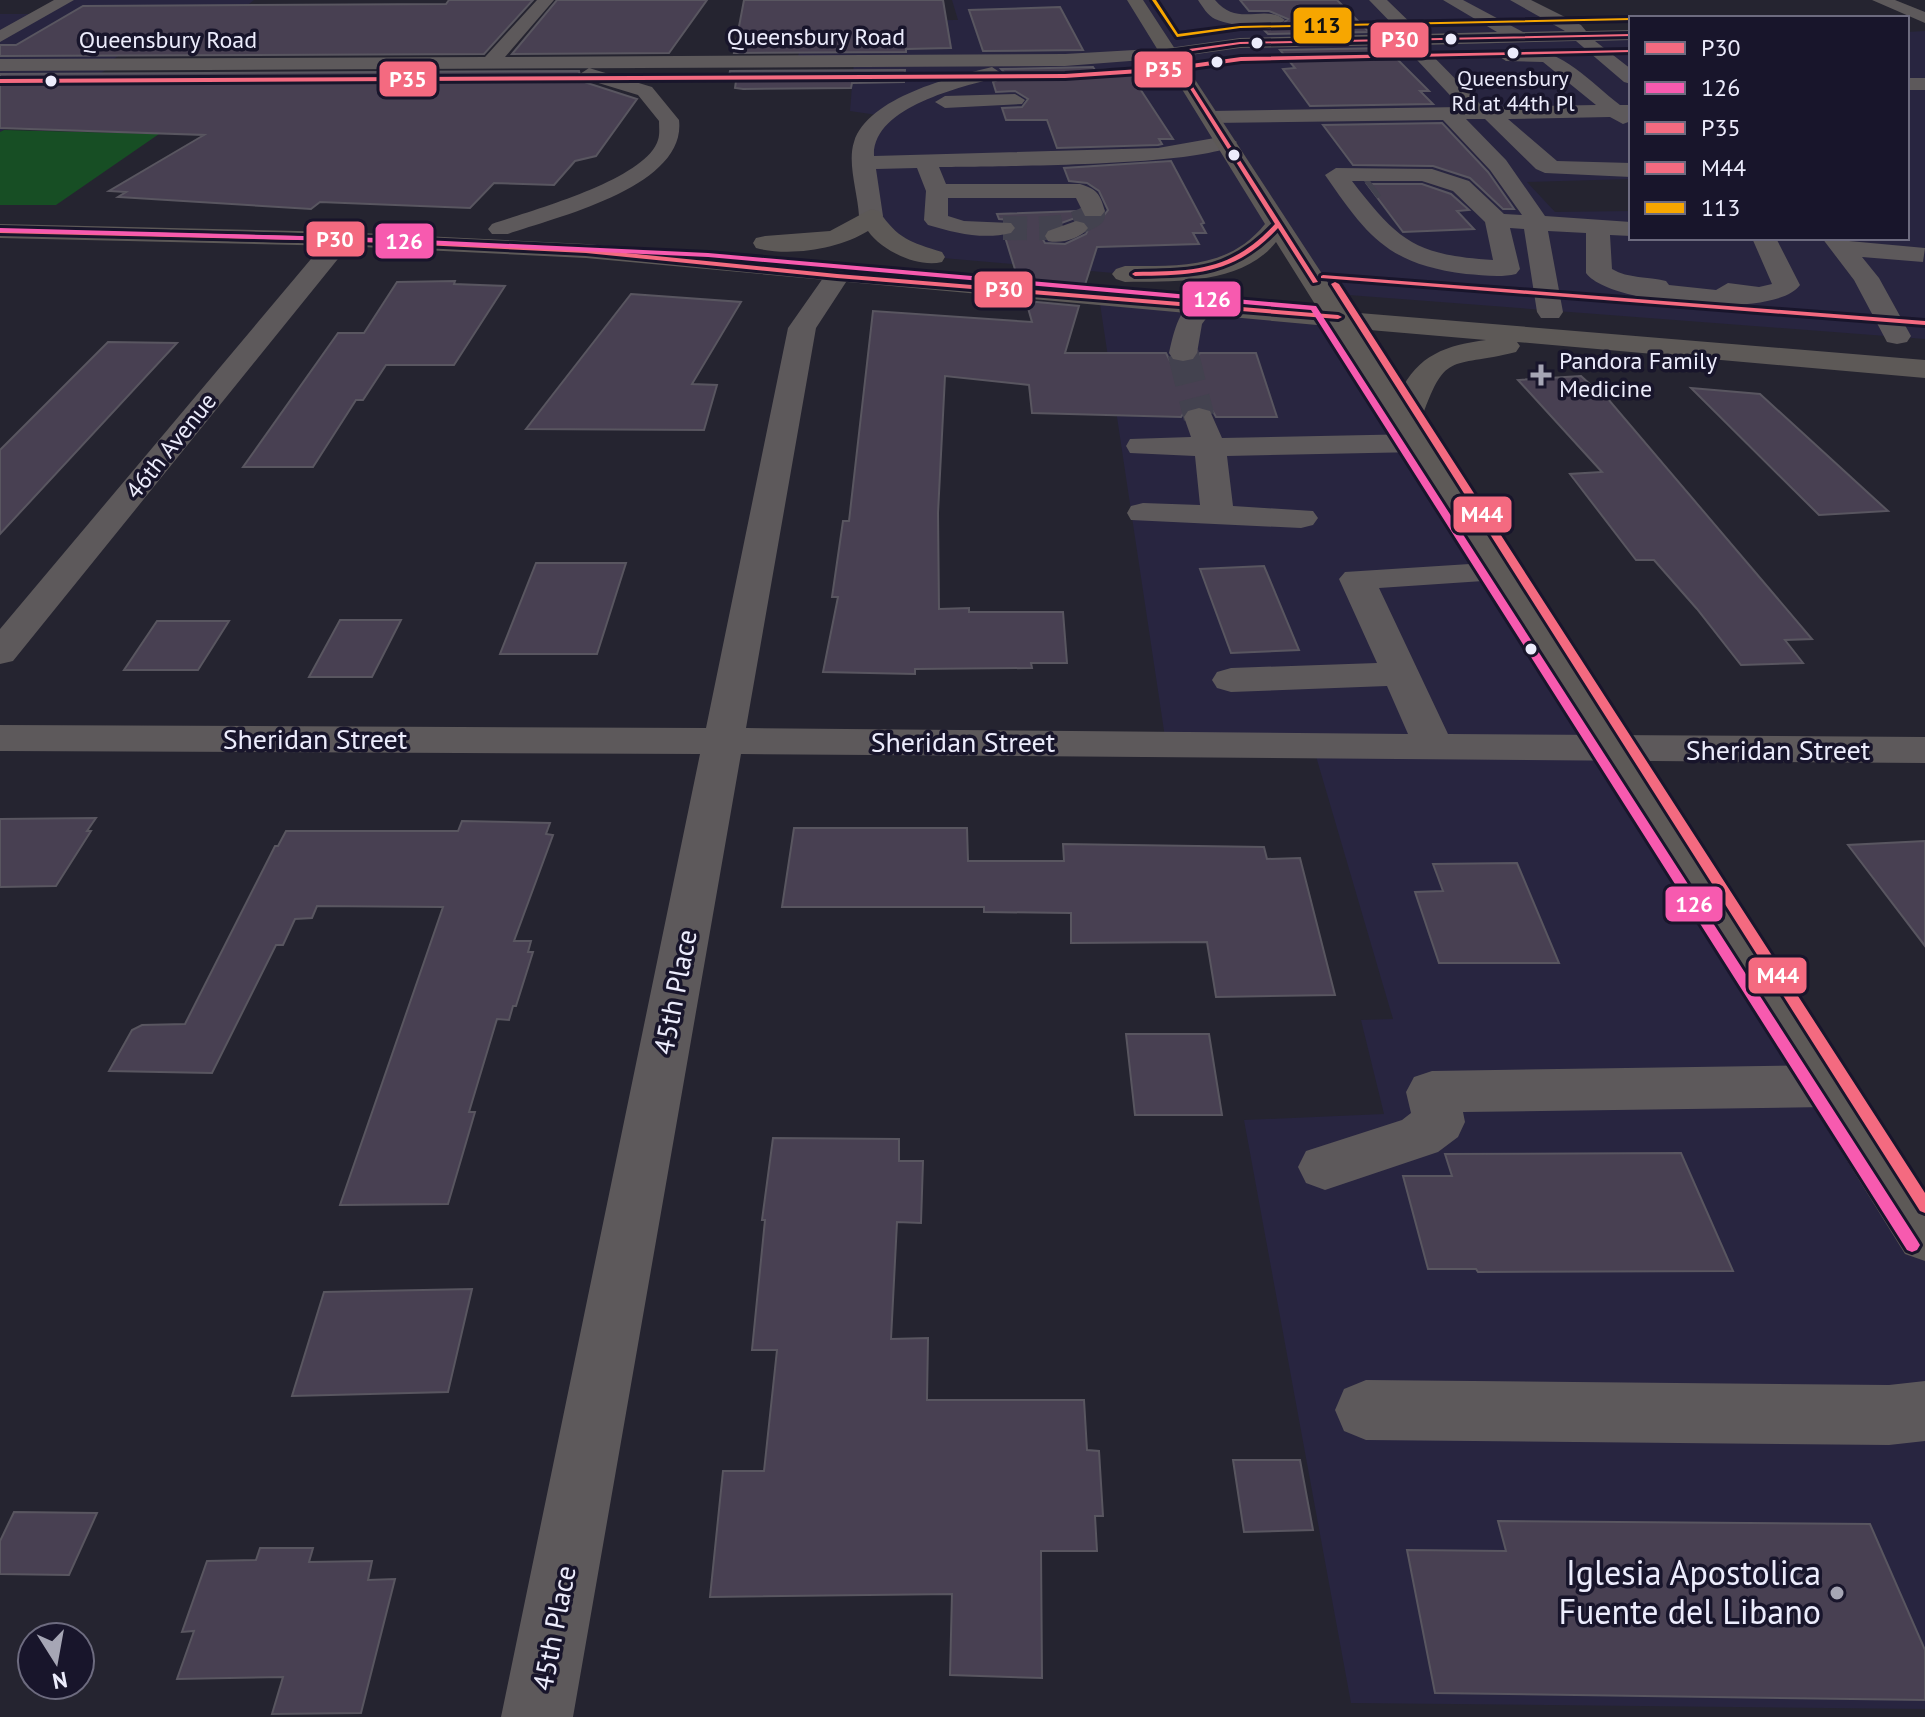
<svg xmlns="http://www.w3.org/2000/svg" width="1925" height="1717" font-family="'PT Sans',sans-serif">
<rect width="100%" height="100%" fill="#252430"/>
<path fill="#282540" d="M66,0H254L223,25L162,26L108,63L116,64L0,132V14H40Z
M952,0H1518L1580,36L1631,35V179L1527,182L1555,212L1631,211V238H1907V32L1925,31V339L1322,293L1278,224L1250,255L1125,274L931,257L879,234L863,142L884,116L850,111L854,61H797L806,21L958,20Z
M1099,297L1338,317L1925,1236V1709L1351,1703L1244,1120L1384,1114L1361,1020L1393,1019L1313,746L1166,744Z"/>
<path fill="#174e24" d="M4,130L159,134L56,205H0V132Z"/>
<path fill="#484052" stroke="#595660" stroke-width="2" fill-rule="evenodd" d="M449,0H533L484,54L0,56V45H16L83,6L446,4Z
M557,0H707L669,53L512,54Z
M744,0H943L951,48L906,49V52L734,53Z
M1240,0H1337L1369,32L1268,34L1264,30L1280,26L1288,19L1269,11H1249Z
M1060,7L1083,50L983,51L969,10Z
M1386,48L1429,91H1420L1433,104L1310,106L1283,69L1295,68L1280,50Z
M1093,67L1095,70L1127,69L1173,139H1159L1162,144L1158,145L1057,148L1047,120H1006L1002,108L1022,107L1028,99L1015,91L996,92L993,82L1002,78L1004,72L1001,69Z
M905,70L904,82L852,83L851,88L743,89L735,88L736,81H733L734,76H729L730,71Z
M579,71L581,81L637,99L596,156L575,161L554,185L494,183L470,208L320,202L311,209L118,197L126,192L109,191L204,135L0,128V74Z
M1442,123L1488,172L1514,209H1503L1470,178L1433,166L1353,165L1323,125Z
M1171,161L1204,223L1201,224L1206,233H1193L1199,244L1097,247L1085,285L1018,279L1005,237L1013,235L1018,228L1011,220L999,219L997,214L1079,211L1085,219H1101L1108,210L1099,191L1087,183L1069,181L1064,168ZM1075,218L1085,220L1090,226L1086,234L1065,244L1045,243L1042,238L1045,229Z
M1367,184H1422L1451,194L1469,210L1457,211L1474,229L1403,232Z
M455,281L454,284L505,286L454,365H386L363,400H356L313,467H243L338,333H364L397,282Z
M631,294L741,302L692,384L717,385L704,430L526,429Z
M1026,301L1079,306L1065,353H1166L1170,361L1182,364L1194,362L1200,353H1256L1277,417H1216L1211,408L1200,405L1187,408L1181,417L1032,413L1029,385L945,376L938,513L939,609L969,608V612H1063L1067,663H1031L1032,668L915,669V674L823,672L838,597H832L843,521H849L873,311L1032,322Z
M108,342L177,343L0,534V450Z
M1581,376L1592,386H1597L1812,639L1785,640L1803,663L1741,665L1697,609L1654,560H1636L1570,474L1602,472L1518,380Z
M1691,388L1760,394L1888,511L1819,515Z
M536,563H626L597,654H500Z
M1264,566L1299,650L1231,653L1200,569Z
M340,620H401L372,677H309Z
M157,621H229L198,670H124Z
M96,818L87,831H91L56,886L0,887V819Z
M462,821L550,823L546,834L553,835L514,941H531L528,952H533L516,1006H513L509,1020L497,1019L469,1112H475L448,1204L340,1205L443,907L317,906L312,918L295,919L283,945H276L212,1073L109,1071L132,1030L142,1025L185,1024L275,846H278L286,831H458Z
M794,828H967L968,861H1064L1063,844L1264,847L1267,859L1300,858L1335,995L1216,997L1207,942L1071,943V913L984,912V907H782Z
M1925,841V946L1848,845Z
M1517,863L1559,963H1439L1415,892L1443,891L1433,864Z
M1126,1034H1209L1222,1115H1135Z
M773,1138L899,1139V1161H923L921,1223L897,1222L891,1339L928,1338L927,1400H1084L1087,1450L1099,1451L1103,1516H1095L1097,1551H1041L1042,1678L950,1675L952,1594L710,1597L723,1471H764L777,1350H752L765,1220H762Z
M1681,1153L1733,1271L1478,1272L1476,1269H1428L1403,1176H1452L1445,1154Z
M472,1289L448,1392L292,1396L324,1292Z
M1233,1460H1300L1313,1530L1244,1532Z
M14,1512L97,1513L69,1575L0,1574V1541Z
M1498,1521L1870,1524L1925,1650V1700L1435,1693L1407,1550L1506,1551Z
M260,1548H313L309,1562L372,1561L368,1580L395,1579L361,1713L272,1714L283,1677L177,1679L194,1631L182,1632L207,1561L256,1560Z"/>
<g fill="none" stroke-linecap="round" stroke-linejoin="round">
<path stroke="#43424f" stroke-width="24" stroke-dasharray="24 12" stroke-linecap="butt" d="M1370,189L1374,186
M1003,228C1034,228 1066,232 1093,215V211"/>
<path stroke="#43424f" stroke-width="31" stroke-dasharray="31 15" stroke-linecap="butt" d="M1183,353L1199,417"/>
<path fill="#5d595b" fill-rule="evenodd" d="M54,0H74L0,42V30Z
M537,0H554L505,57L1065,54L1169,48L1240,38L1402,34L1369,0H1387L1422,34L1497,32L1443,0H1463L1523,32L1565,31L1510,0H1531L1581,25L1586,31L1631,30V40L1595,41L1631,69V84L1624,82L1576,41L1422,45L1483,107L1596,105L1543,62L1506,61L1497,55C1504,48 1511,49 1521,49C1562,48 1589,81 1620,105H1631V121L1623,124L1610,117L1508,119L1557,161L1631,163V177L1545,173L1536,169L1485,119H1466L1506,160L1545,216L1631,222V236L1610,235L1612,269C1629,279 1647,276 1666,281L1669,285L1716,290L1728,283L1759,287L1772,284L1752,238H1776L1800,285C1776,320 1608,305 1586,273V233L1548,231L1563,312L1559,318H1541L1537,312L1524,229L1510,228L1520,269L1516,274C1500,278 1482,275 1466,274C1388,264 1368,237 1325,175L1336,168L1432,169L1469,181L1504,214L1522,215L1490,170L1443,120L1210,123L1200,117L1210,111L1461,107L1403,45L1240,48L1169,58L1065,66L0,71V59L485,57ZM1352,181H1422L1453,191L1485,222L1493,260C1416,255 1399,242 1352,181Z
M1198,0H1215C1238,28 1265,3 1285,20C1272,32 1231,26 1215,19C1208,16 1202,6 1198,0Z
M1872,0H1895L1925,12V23Z
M992,67L1001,73L999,77C961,87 872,107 874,156L1158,148L1226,136L1237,142C1217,167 983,166 939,167L946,184H1080C1097,189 1100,194 1105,211L1101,216H1085L1076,198H948V216L964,221L1011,223L1015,228L1011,233C983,240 955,233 928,225L924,220L926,191L917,168L876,169L883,216L879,221H863L859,216C858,194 847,163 854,142C868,97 952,77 992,67Z
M589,68L652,87L679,120C687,187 557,217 508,234H492L488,229L492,224C529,211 646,180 658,140C660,134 659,127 659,121L638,95L582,78L580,74Z
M1907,78H1925V90H1907Z
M1015,94L1025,100L1022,104L945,108L935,102L945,96Z
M1076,221L1084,223L1088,228C1080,239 1061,244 1048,241L1045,236L1048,231Z
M341,232L350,234L353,239L350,244L13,661L0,664V629L332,234Z
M1822,238H1847L1849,241L1925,248L1923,262L1862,257L1879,278L1911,336L1907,342L1897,344L1887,342L1854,280Z
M837,268L846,271L850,276L816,328L746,728L1408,734L1387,686L1231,692L1217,688L1212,680L1217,672L1231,668L1377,663L1339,579L1345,572L1501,562L1513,565L1518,572L1513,579L1379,588L1448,734L1925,737V763L741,754L573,1717H501L700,754L0,751V725L706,728L788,328L828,271Z
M1203,297L1212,299L1216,305L1202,324L1197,353L1193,359L1183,361L1173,359L1169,353C1174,332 1179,303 1203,297Z
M1199,408L1210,411L1222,438L1419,434L1430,436L1434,443L1430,450L1419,452L1227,456L1233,506L1313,511L1318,518L1313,525L1301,528L1131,520L1127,513L1131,506L1143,503L1200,505L1195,456L1130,453L1126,446L1130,439L1191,437L1184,417L1188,411Z
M1826,1065L1844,1071L1852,1086L1844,1101L1826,1107L1463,1112L1465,1122L1458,1137L1438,1152L1325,1190L1306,1183L1298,1167L1306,1151L1402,1120L1411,1113L1406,1092L1414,1077L1432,1071Z
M1366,1380L1889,1385L1925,1381V1441L1889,1445L1366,1440L1344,1431L1335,1410L1344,1389Z"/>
<path fill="#5d5957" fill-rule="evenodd" d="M1127,0H1143L1347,312L1925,360V378L1517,342L1520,346L1516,352C1448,369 1446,349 1420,423L1844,1071L1925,1190V1261L1905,1254L1328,326L586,258L341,246L0,238V224L341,232L586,244L1318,309L1276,242C1242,285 1175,281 1125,282L1116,279L1112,274L1116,269L1125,266C1178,266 1229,269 1265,224ZM1358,329L1486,340C1447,345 1417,355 1400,393Z
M871,209L879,211C898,239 910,242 942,252L945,257L942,262C918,268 882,251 868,231C839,249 790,257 756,248L753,243L756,238L765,236L830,231Z"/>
<defs>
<path id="bus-1" d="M1631,34V36L1240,44L1172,54L1318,282L1313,283L1278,228C1235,275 1194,275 1135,276L1132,274L1135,272C1196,271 1231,271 1275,224L1167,52L1240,42Z
M0,229L341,237L586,249L837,274L1338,315L1342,317L1338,319L837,278L586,253L341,241L0,233Z"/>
<path id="bus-2" d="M0,228L380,238L708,253L1316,306L1917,1240L1920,1245L1917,1250L1912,1252L1907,1250L1311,310L708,257L380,242L0,232Z"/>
<path id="bus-3" d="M1631,50V52L1241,61L1170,71L1065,78L0,83V79L1065,74L1170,67L1241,57Z"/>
<path id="bus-4" d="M1323,275L1925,321V325L1321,278V276Z
M1335,282L1339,284L1925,1193V1213L1920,1211L1331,284Z"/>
<path id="bus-5" d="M1152,0H1156L1178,34L1240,26L1631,18H1633L1631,20L1240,28L1177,37Z"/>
</defs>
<use href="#bus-1" stroke="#18152b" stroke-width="6"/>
<use href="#bus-2" stroke="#18152b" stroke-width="6"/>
<use href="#bus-3" stroke="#18152b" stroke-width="6"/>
<use href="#bus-4" stroke="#18152b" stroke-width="6"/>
<use href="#bus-5" stroke="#18152b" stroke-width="6"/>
<use href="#bus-1" fill="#f46a80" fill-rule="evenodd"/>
<use href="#bus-2" fill="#f75aaf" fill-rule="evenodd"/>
<use href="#bus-3" fill="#f46a80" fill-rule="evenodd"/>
<use href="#bus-4" fill="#f46a80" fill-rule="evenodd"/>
<use href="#bus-5" fill="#f7a600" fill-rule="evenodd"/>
</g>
<g fill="#ececfc" stroke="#18152b" stroke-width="3">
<circle cx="1451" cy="39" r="7"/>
<circle cx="1257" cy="43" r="7"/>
<circle cx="1513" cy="53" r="7"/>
<circle cx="1217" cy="62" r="7"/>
<circle cx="51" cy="81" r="7"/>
<circle cx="1234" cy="155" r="7"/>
<circle cx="1531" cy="649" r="7"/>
</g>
<g fill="#a6a6b5" stroke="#18152b" stroke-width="3">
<path d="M1537 363h8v8h8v8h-8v8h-8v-8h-8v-8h8z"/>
<circle cx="1837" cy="1593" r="8"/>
</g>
<g text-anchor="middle" stroke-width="7" stroke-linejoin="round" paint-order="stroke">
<g font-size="22" fill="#ececfc" stroke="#18152b">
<text x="1513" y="86">Queensbury<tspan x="1513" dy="25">Rd at 44th Pl</tspan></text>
</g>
<g font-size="24" fill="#ececfc" stroke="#18152b">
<text x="816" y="45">Queensbury Road</text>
<text x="168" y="48">Queensbury Road</text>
<text transform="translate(171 446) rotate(-51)" y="8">46th Avenue</text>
</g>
<g font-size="24" fill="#ececfc" stroke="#18152b" text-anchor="start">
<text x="1559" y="369">Pandora Family<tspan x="1559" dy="28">Medicine</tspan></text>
</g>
<g font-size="28" fill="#ececfc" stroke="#18152b">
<text x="315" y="749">Sheridan Street</text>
<text x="963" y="752">Sheridan Street</text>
<text x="1778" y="760">Sheridan Street</text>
<text transform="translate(675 992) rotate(-79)" y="10">45th Place</text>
<text transform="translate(554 1628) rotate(-79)" y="10">45th Place</text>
</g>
<g font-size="34" fill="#ececfc" stroke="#18152b" text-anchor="end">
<text x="1821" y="1585">Iglesia Apostolica<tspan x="1821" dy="39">Fuente del Libano</tspan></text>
</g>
</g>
<g stroke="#18152b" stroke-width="3">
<rect x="1292" y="6" width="61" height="39" rx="8" fill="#f7a600"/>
<rect x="1369" y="21" width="61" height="38" rx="8" fill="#f46a80"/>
<rect x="1133" y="50" width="61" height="39" rx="8" fill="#f46a80"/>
<rect x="378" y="60" width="60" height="38" rx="8" fill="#f46a80"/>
<rect x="305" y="220" width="61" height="38" rx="8" fill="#f46a80"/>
<rect x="374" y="222" width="61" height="38" rx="8" fill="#f75aaf"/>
<rect x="973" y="270" width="61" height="39" rx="8" fill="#f46a80"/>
<rect x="1181" y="280" width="61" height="38" rx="8" fill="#f75aaf"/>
<rect x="1452" y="495" width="61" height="39" rx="8" fill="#f46a80"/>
<rect x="1664" y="885" width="60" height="38" rx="8" fill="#f75aaf"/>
<rect x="1747" y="956" width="61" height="39" rx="8" fill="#f46a80"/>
</g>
<g font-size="22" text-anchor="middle" font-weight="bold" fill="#fff">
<text x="1400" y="47">P30</text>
<text x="1164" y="77">P35</text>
<text x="408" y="87">P35</text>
<text x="335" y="247">P30</text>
<text x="404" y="249">126</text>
<text x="1004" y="297">P30</text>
<text x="1212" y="307">126</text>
<text x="1482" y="522">M44</text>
<text x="1694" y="912">126</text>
<text x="1778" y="983">M44</text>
</g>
<g font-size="22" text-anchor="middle" font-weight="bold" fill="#111">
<text x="1322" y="33">113</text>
</g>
<rect x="1629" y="16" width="280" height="224" fill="#18152b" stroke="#6d6b7f" stroke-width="2"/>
<rect x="1645" y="42" width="40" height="12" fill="#f46a80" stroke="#6d6b7f" stroke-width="2"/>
<text x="1701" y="56" font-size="24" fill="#ececfc">P30</text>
<rect x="1645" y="82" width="40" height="12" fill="#f75aaf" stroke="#6d6b7f" stroke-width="2"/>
<text x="1701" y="96" font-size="24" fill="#ececfc">126</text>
<rect x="1645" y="122" width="40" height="12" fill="#f46a80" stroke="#6d6b7f" stroke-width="2"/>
<text x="1701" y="136" font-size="24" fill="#ececfc">P35</text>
<rect x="1645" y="162" width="40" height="12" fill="#f46a80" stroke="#6d6b7f" stroke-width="2"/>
<text x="1701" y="176" font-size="24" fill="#ececfc">M44</text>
<rect x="1645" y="202" width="40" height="12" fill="#f7a600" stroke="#6d6b7f" stroke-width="2"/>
<text x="1701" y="216" font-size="24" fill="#ececfc">113</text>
<g transform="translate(56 1661) rotate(169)"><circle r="38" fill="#18152b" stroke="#6d6b7f" stroke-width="2"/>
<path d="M0-6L14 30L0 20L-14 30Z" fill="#a6a6b5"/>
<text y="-12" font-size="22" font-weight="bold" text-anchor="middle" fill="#ececfc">N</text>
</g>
</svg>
